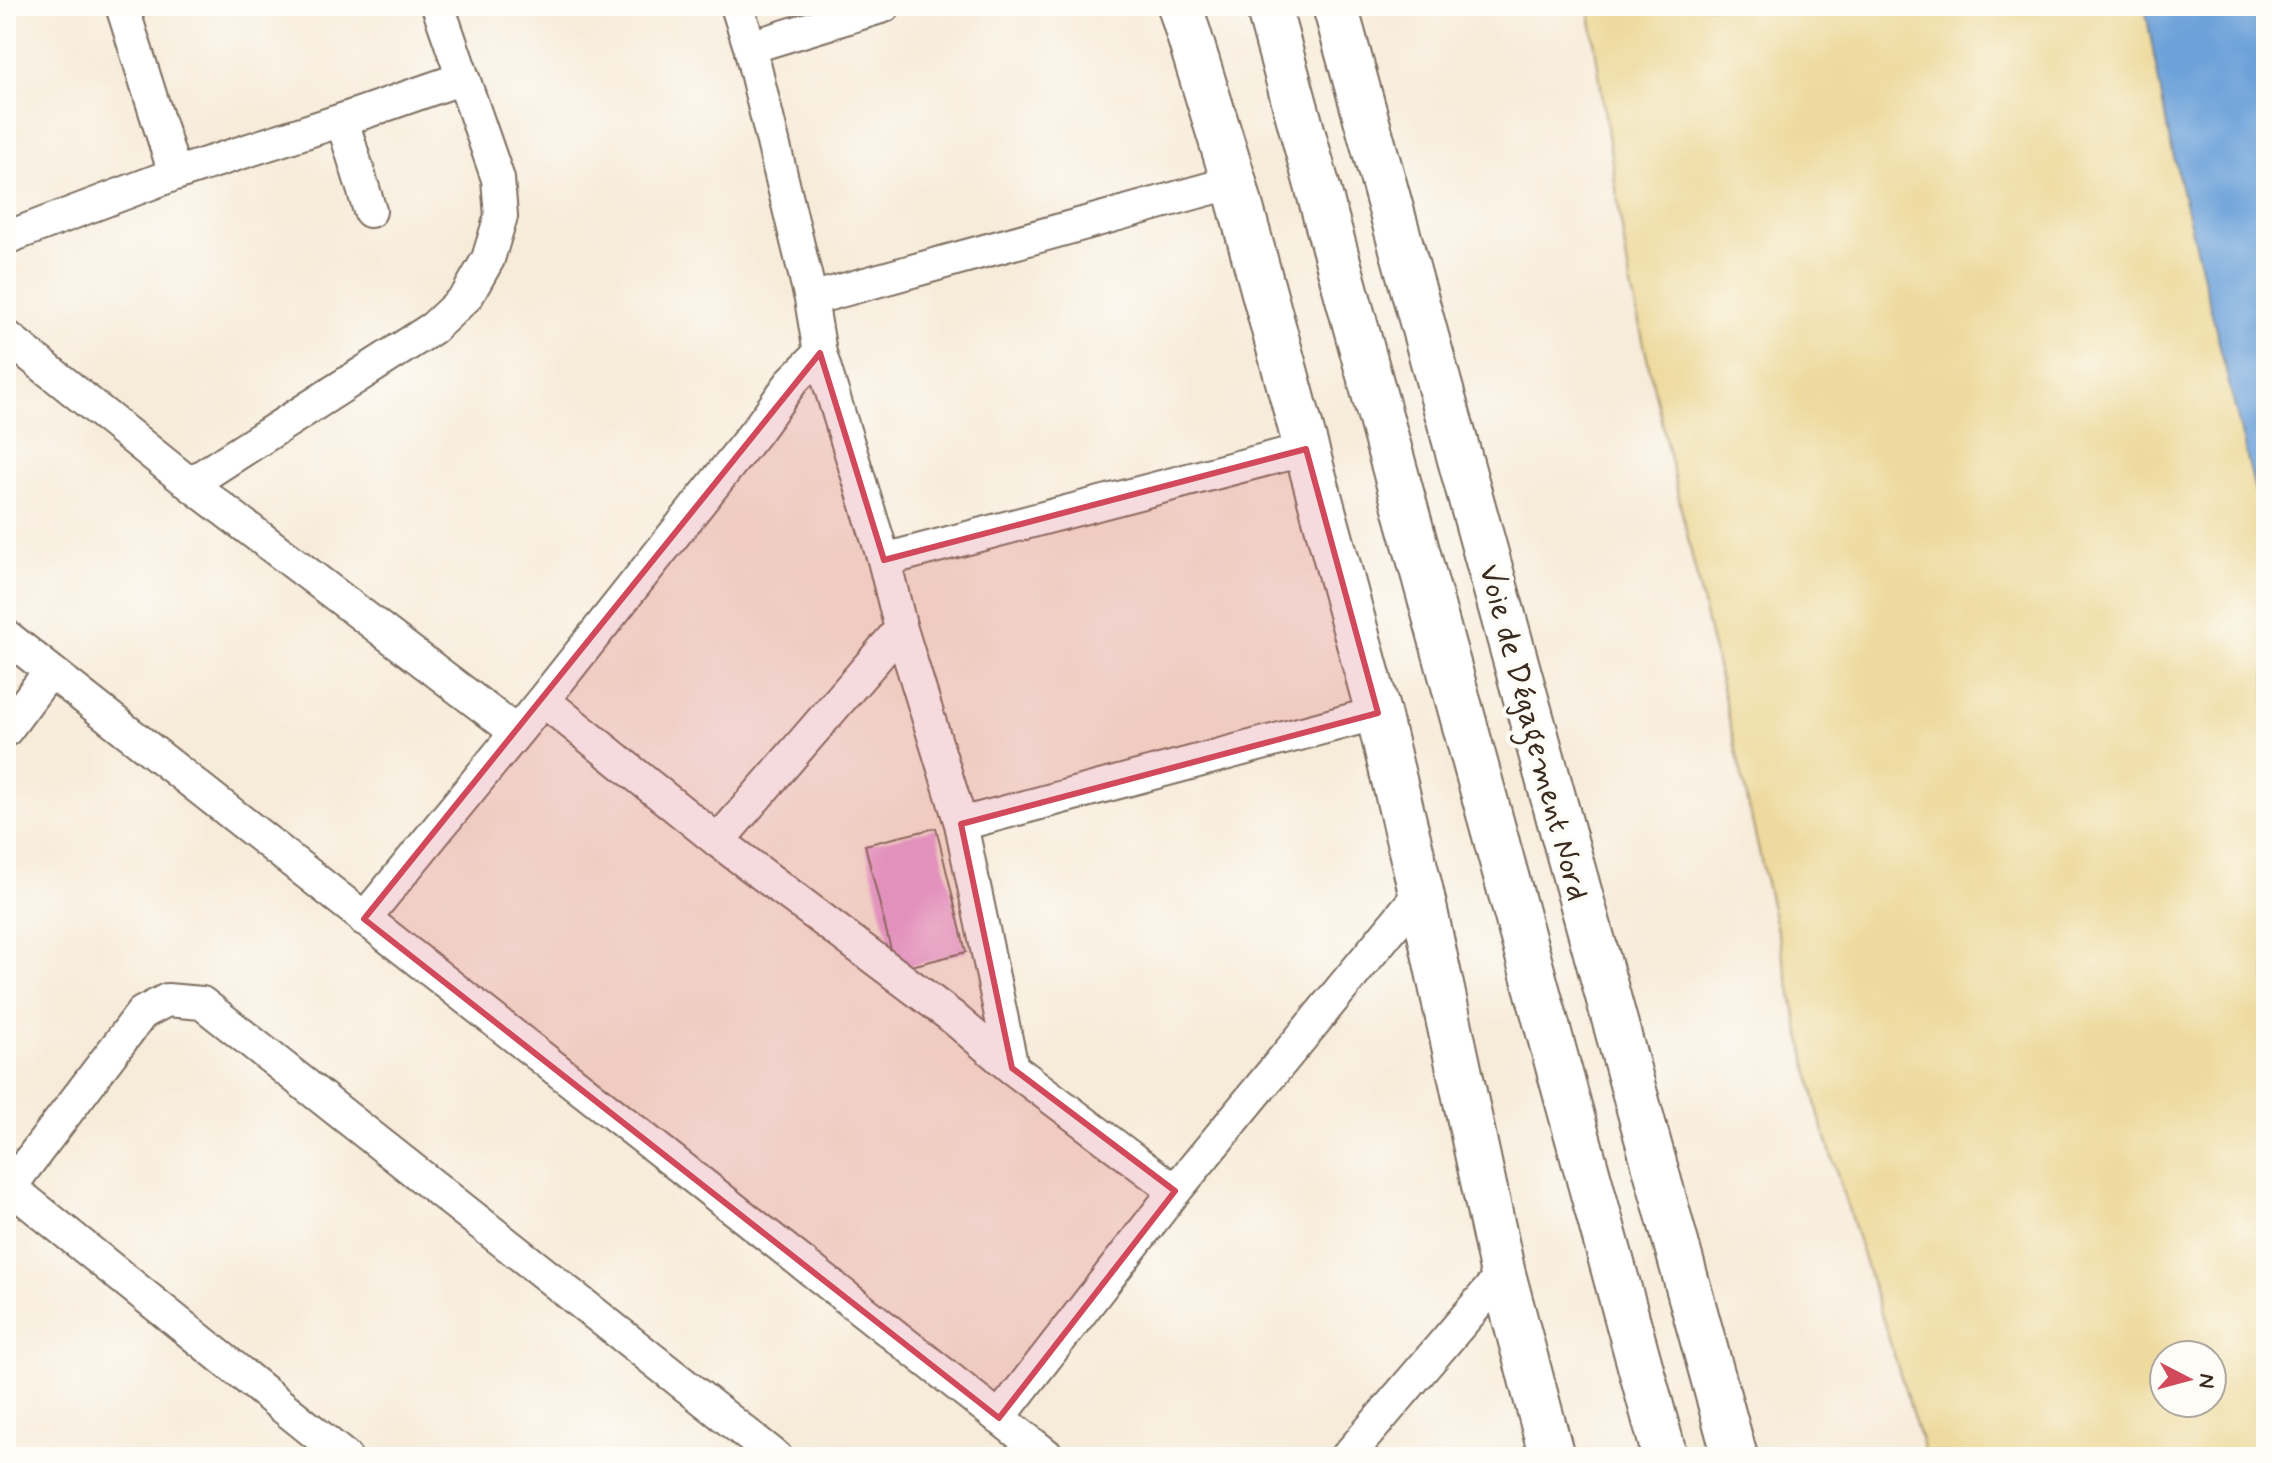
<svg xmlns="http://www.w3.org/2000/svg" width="2272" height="1463" font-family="Mynerve,sans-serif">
<rect width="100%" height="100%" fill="#fdfcf7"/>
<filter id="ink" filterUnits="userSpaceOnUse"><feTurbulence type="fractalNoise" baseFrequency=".0125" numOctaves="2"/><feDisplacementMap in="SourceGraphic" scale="16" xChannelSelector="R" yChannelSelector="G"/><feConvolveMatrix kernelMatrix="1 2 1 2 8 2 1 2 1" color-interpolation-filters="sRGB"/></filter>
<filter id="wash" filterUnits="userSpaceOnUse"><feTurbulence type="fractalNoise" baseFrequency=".006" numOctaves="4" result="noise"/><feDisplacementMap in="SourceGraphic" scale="32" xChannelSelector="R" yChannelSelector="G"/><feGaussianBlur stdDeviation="1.8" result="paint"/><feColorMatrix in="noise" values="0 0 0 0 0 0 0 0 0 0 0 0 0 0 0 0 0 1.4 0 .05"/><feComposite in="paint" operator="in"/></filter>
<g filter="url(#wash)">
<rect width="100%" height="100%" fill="#f7ecda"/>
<path fill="#eeda9e" stroke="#94825e" stroke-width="2" fill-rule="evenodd" d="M1589,6H2145L2169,137L2266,535V1457H1926L1819,1116L1630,283ZM2164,1355H2212V1403H2164Z"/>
<path fill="#6ca1d9" stroke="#54667c" stroke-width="2" d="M2145,6H2266V535L2169,137Z"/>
<g id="blocks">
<path fill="#e7a2d5" d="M936,828L966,952L896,970L865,845Z"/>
</g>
</g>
<g filter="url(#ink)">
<use href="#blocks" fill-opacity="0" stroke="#7d6e60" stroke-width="2"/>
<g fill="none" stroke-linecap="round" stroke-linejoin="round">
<defs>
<path id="minor" d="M122,6L175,174
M737,6L750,47L811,299L820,353L884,560L901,629L961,824L1012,1068
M750,47L884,6
M342,120L370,211
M6,238L175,174L342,120L463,78
M811,299L1234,182
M6,336L190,484L516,732
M190,484L433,328L467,296L488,259L501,216L498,179L438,6
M884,560L1306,449
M6,636L1049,1457
M543,700L718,841L951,1016L1012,1068L1175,1191
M6,730L50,671
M961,824L1378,713
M718,841L901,629
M364,919L543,700L757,430L793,380L820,353
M6,1184L345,1457
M6,1192L142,1013L167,1000L202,1003L776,1457
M999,1418L1175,1191L1421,892
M1347,1457L1503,1274"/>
<path id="secondary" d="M1180,6L1234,182L1378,713L1421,892L1503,1274L1552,1457"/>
<path id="trunk" d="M1268,6L1665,1457
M1335,6L1735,1457"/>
</defs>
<use href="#minor" stroke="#7d6e60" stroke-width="36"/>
<use href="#secondary" stroke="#7d6e60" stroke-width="48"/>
<use href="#trunk" stroke="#7d6e60" stroke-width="48"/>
<use href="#minor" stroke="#fff" stroke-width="32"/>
<use href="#secondary" stroke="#fff" stroke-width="44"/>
<use href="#trunk" stroke="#fff" stroke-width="44"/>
</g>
</g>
<path fill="#d1495b" fill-opacity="0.2" stroke="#d1495b" stroke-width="6" stroke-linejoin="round" d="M820,353L884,560L1306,449L1378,713L961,824L1012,1068L1175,1191L999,1418L364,919Z"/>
<g text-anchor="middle" stroke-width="8" stroke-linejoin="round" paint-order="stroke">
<g font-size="32" fill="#3b2a1e" stroke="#fdfcf7">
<text transform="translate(1535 732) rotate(75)" y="11">Voie de Dégagement Nord</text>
</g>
</g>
<rect width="2272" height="1463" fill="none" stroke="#fdfcf7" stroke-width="32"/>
<g transform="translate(2188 1379) rotate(96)"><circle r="38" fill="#fdfcf7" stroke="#afa8a0" stroke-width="2"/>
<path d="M0-6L14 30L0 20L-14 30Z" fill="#d1495b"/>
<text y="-12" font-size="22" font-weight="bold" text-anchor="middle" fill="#3b2a1e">N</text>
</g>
</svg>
